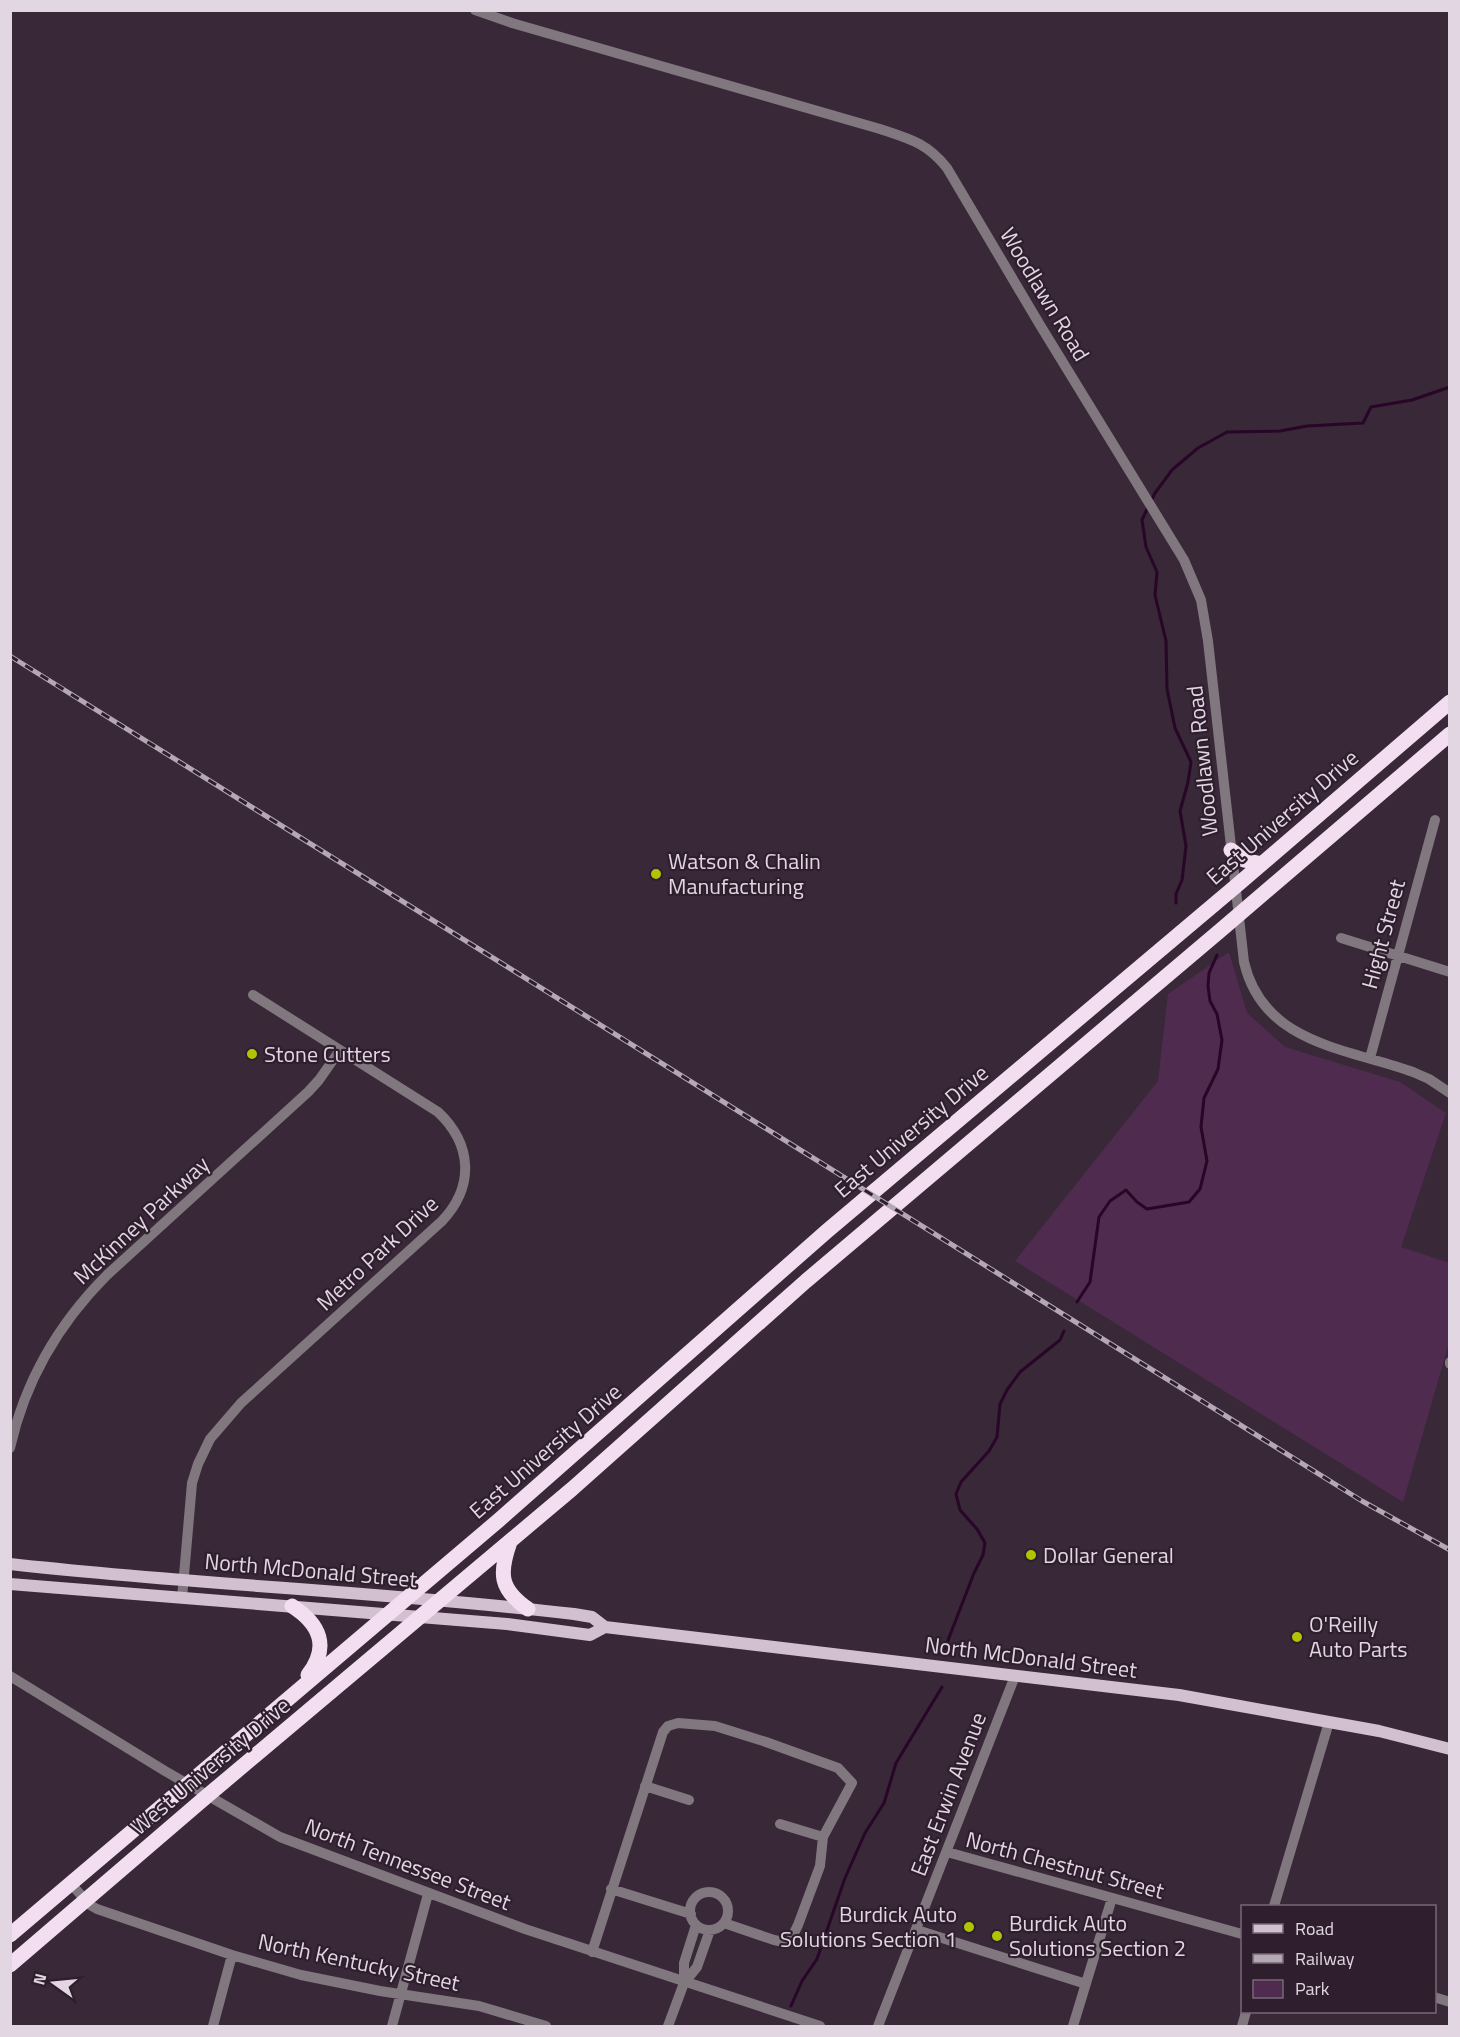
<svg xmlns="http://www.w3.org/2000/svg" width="1460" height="2037" font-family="'Titillium Web',sans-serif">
<rect width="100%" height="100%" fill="#382838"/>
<path fill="#4f2c4f" d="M1229,952L1247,1013L1285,1047L1400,1082L1446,1113L1401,1247L1450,1263L1449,1343L1403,1502L1015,1261L1158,1081L1168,994Z"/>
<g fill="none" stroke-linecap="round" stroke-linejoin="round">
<path stroke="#280628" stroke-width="3" d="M1151,501L1155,493L1172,470L1198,448L1227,432L1280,431L1307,426L1363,423L1371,407L1412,400L1450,387
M1148,507L1142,520L1146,547L1157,572L1155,595L1166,641L1167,689L1175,728L1191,762L1188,782L1180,811L1186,846L1182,880L1176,894V903
M1077,1302L1090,1282L1099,1217L1110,1201L1126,1190L1137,1202L1147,1209L1189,1202L1200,1189L1207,1161L1201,1127L1204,1098L1218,1069L1222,1040L1217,1014L1210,1001L1208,986L1209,973L1217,955
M945,1648L974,1573L983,1555L985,1543L977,1529L960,1510L956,1494L961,1482L989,1451L997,1437L1000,1404L1007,1390L1020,1372L1060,1340L1064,1331
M791,2006L802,1981L817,1959L845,1878L865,1833L884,1803L896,1763L942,1687"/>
<path stroke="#80777f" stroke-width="10" d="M475,10L512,23L880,129C910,139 927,143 947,168L1040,325L1184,560L1201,600L1208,641L1244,962C1263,1044 1346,1048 1413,1072L1429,1079L1450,1093
M1341,938L1450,972
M1370,1058L1435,820
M1450,1362V1364
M10,1448C25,1381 59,1323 107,1275L308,1092L319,1080L340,1050
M182,1598L192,1483L198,1464L210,1439L241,1403L442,1221C475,1186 472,1144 438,1112L253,995
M10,1676L165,1771L280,1837L525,1929L820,2026
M645,1786L689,1800
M780,1824L823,1837
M947,1852L1242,1934
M71,1884L90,1905L97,1909L232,1955L301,1975L380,1991L479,2006L546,2026
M611,1889L691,1914
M690 1911a19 19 0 1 1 38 0a19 19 0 1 1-38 0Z
M1274,1906L1329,1722
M917,1930L1086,1984
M592,1952L663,1732L668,1726L678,1723L715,1726L766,1742L838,1768L852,1783L823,1837L820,1866L798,1925L789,1943L774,1940L724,1923
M684,1983L697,1967L710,1930
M1434,1997L1450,2002
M213,2026L232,1955
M392,2026L428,1894
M668,2026L684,1983V1963L696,1925
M878,2026L1015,1676
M1073,2026L1112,1898
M1242,2026L1246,2012"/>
<path stroke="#d2c0d1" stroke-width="12" d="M10,1564C198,1585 387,1592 574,1614L592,1617L605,1627L1179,1695L1379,1731L1450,1749
M10,1584L507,1624L590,1635L605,1627"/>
<path stroke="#f2ddf1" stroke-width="15" d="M1231,850L1244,860L1262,864
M510,1542C499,1573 499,1589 528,1609
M292,1606C320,1624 330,1647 308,1675
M10,1935L499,1520L827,1231L1236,886L1450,702
M10,1965L207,1796L572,1489L806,1281L1222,929L1450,734"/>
<defs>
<path id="rail" d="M10,656L1362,1501L1450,1550"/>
</defs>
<use href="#rail" stroke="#b5a8b5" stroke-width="5"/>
<use href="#rail" stroke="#2e1e2e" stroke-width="3" stroke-dasharray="9" stroke-linecap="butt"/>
</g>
<g fill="#afc504" stroke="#2e1e2e" stroke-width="2">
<circle cx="656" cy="874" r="6"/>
<circle cx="252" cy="1054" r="6"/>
<circle cx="1031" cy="1555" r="6"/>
<circle cx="1297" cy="1637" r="6"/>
<circle cx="969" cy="1927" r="6"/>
<circle cx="997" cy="1936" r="6"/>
</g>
<g text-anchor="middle" stroke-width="4.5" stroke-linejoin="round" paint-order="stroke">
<g font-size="22" fill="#e1d6e1" stroke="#2e1e2e">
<text transform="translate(1045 294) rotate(59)" y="8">Woodlawn Road</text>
<text transform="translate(1202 761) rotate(-96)" y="8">Woodlawn Road</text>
<text transform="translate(1282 817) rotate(-41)" y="8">East University Drive</text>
<text transform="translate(1383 934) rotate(-75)" y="8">Hight Street</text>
<text transform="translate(911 1131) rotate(-40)" y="8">East University Drive</text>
<text transform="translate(141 1220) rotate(-43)" y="8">McKinney Parkway</text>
<text transform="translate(377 1253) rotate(-43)" y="8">Metro Park Drive</text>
<text transform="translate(545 1451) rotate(-41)" y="8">East University Drive</text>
<text transform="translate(311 1570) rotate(5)" y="8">North McDonald Street</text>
<text transform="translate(1031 1657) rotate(7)" y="8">North McDonald Street</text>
<text transform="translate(210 1766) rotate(-40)" y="8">West University Drive</text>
<text transform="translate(948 1794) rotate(-69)" y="8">East Erwin Avenue</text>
<text transform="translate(408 1864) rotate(21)" y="8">North Tennessee Street</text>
<text transform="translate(1065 1865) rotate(15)" y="8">North Chestnut Street</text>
<text transform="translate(359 1962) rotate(12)" y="8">North Kentucky Street</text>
</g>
<g font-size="22" fill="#e1d6e1" stroke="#2e1e2e" text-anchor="start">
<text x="668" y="869">Watson &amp; Chalin<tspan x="668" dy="25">Manufacturing</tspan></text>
<text x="264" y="1062">Stone Cutters</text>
<text x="1043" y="1563">Dollar General</text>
<text x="1309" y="1632">O'Reilly<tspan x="1309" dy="25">Auto Parts</tspan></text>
<text x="957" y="1922" text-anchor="end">Burdick Auto<tspan x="957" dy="25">Solutions Section 1</tspan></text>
<text x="1009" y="1931">Burdick Auto<tspan x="1009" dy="25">Solutions Section 2</tspan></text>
</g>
</g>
<rect width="1460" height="2037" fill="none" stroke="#e1d6e1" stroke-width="24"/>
<rect x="1241" y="1905" width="195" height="108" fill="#2e1e2e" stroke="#766876" stroke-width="1.5"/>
<rect x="1253" y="1924" width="30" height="9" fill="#d2c0d1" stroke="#766876" stroke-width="1.5"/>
<text x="1295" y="1935" font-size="18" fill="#e1d6e1">Road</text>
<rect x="1253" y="1954" width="30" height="9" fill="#b5a8b5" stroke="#766876" stroke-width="1.5"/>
<text x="1295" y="1965" font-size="18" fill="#e1d6e1">Railway</text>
<rect x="1253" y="1980" width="30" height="18" fill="#4f2c4f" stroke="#766876" stroke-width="1.5"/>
<text x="1295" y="1995" font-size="18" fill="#e1d6e1">Park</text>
<g transform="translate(54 1983) rotate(285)" stroke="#2e1e2e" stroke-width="4.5" paint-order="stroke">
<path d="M0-4.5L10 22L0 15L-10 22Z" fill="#e1d6e1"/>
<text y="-9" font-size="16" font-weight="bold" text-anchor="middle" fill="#e1d6e1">N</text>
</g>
</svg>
